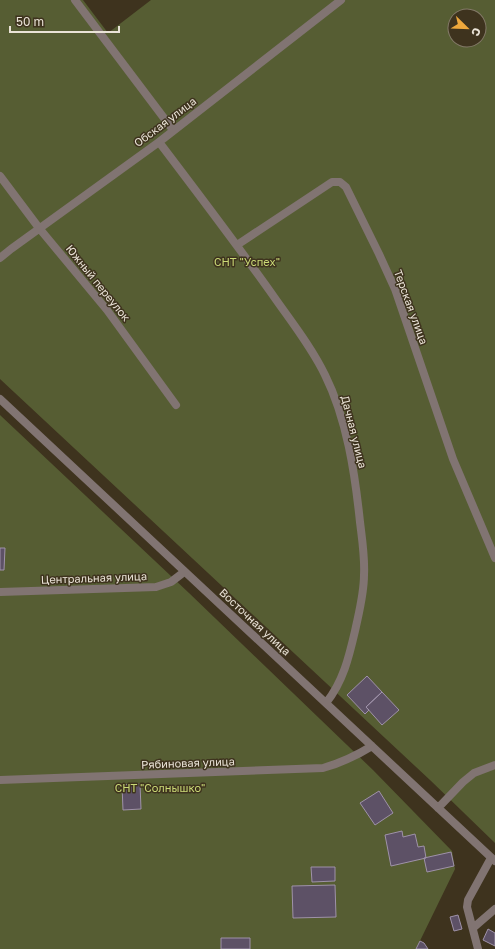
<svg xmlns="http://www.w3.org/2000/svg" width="495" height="949" font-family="'Golos Text',sans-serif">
<rect width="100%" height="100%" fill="#3e331e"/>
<path fill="#565d33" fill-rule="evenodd" d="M0,0H83L108,33L151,0H495V843L430,780L0,379ZM455,16H479V40H455Z
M0,415L189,593L373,770L452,851L455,869L416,949H0Z"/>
<path fill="#5d5166" stroke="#9f92a9" d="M0,548H5L4,570H0Z
M367,676L382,692L366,707L369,710L365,714L347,695Z
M382,692L399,710L382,725L366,707Z
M140,784L141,809L123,810L122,785Z
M379,791L393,813L375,825L360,803Z
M402,831L403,837L415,834L418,847L424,846L426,858L391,866L385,835Z
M451,852L454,866L427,872L424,858Z
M311,867H335V881L312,882Z
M335,885L336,917L293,918L292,886Z
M458,915L462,929L454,931L450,917Z
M488,929L495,933V946L483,940Z
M221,938H250V949H221Z
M420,941L424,943L428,949H416Z"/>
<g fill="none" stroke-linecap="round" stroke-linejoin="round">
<path stroke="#817472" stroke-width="8" d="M75,0L173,130
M473,928L495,909
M478,949L467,907L468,900L491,858"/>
<path stroke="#817472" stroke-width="8" d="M159,142C197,192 235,242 272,294C290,320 311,346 325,375C347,419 355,474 360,522C362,539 365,557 364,575C364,594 359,612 355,631C349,657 343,682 326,703
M0,176L39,228L107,310L176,405
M237,245L332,182H340L346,187L379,254L395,289L453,459L495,558
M0,258L11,249L159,142L341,0
M0,399L495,861
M0,592L156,587L171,582L184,572
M0,780L323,768C341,763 356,756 372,746
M438,808L463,782L474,773L495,765"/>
</g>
<g text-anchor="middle" stroke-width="3" stroke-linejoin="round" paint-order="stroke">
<g font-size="11" fill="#eae3d7" stroke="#3e331e">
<text transform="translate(165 122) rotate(-37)" y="4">Обская улица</text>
<text transform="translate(98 283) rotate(51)" y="4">Южный переулок</text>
<text transform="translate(411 307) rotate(70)" y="4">Терская улица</text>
<text transform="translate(354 432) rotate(76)" y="4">Дачная улица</text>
<text transform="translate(94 578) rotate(-2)" y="4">Центральная улица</text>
<text transform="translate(255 622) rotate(43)" y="4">Восточная улица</text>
<text transform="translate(188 763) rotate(-2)" y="4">Рябиновая улица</text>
</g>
<g font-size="11" fill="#cad976" stroke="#3e331e">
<text x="247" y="266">СНТ "Успех"</text>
<text x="160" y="792">СНТ "Солнышко"</text>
</g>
</g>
<g transform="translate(467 28) rotate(113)"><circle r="19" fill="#3e331e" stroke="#837968"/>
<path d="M0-3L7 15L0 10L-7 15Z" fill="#eea83c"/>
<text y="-6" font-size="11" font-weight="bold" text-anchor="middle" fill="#eae3d7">С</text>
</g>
<path d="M10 26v6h109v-6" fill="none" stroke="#eae3d7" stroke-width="2"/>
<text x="16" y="26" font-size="12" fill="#eae3d7" stroke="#3e331e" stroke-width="3" paint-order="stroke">50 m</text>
</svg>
